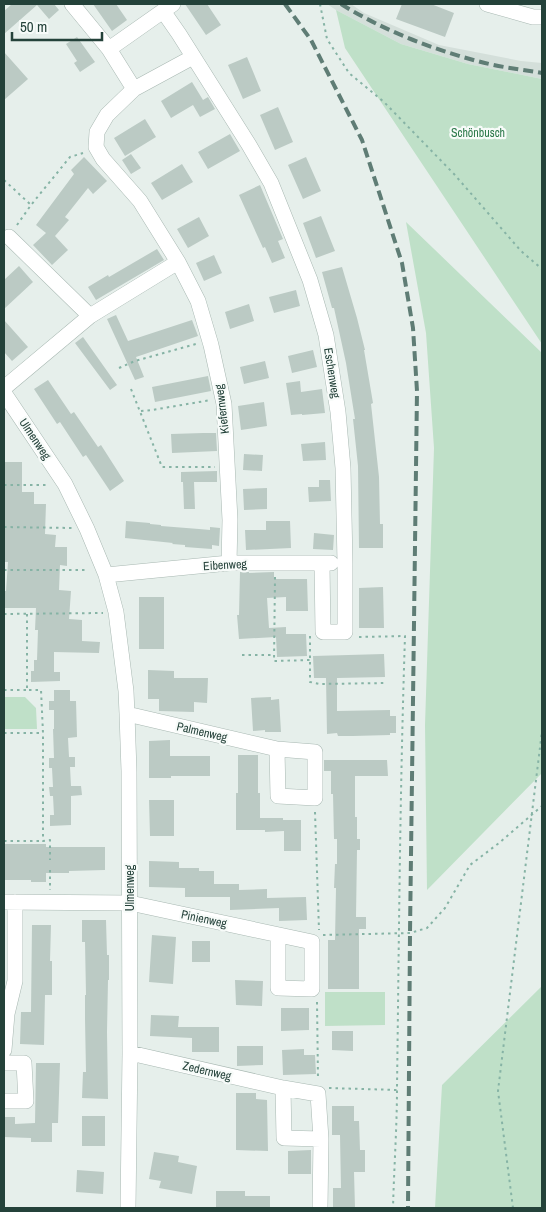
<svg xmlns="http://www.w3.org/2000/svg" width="546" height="1212" font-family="'Archivo Narrow',sans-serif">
<rect width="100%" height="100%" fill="#e6efeb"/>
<path fill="#d4dfda" d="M327,4H351L364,13L439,45L521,61L542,63V79L468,64L401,44L336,10Z"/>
<path fill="#bfe0c8" d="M336,10L401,44L468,64L542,79V344L345,48Z
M406,222L542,353V773L427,890L425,725L434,448L426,333Z
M4,697H25L36,708L37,729H4Z
M542,986V1208H435L442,1085Z
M325,992H385V1025L325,1026Z"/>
<path fill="#bbcac4" d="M12,4H54L59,10L49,19L37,5L4,34V11Z
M93,4H116L127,20L112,31Z
M185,4H207L221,25L206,35Z
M402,4H431L454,13L445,37L396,19Z
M77,37L95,62L80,72L74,63L77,61L66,44Z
M4,52L28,79L4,100Z
M247,57L261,91L243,99L228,65Z
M192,82L203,100L208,97L215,109L200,117L193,105L171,118L161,101Z
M278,107L293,142L275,150L260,115Z
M145,119L156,137L125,156L114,138Z
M230,134L240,151L208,169L198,152Z
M131,154L141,168L131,174L122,160Z
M84,157L107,181L93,194L88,188L65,217L69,220L55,236L68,250L52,265L33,245L46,233L36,225L74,174L71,170Z
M306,157L321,191L303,199L288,165Z
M182,164L193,182L162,200L151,183Z
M260,185L283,239L278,241L285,258L272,263L265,247L263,248L239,195Z
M321,216L335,251L316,258L303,223Z
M199,217L209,236L188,248L177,229Z
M157,249L164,260L96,300L88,287L108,275L109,277Z
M214,255L222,273L204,281L196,263Z
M19,266L33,282L4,309V280Z
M342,267L357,318L365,350H364L373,403L371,404L379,477L380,524H383V548H359L358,466L353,419H355L346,363L334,308H332L322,272Z
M296,290L300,306L274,313L269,297Z
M249,304L254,321L230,329L225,312Z
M116,315L128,341L192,320L198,336L136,357L144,377L135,380L107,319Z
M4,320L28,347L12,361L4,352Z
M83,337L117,385L110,390L75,343Z
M313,350L317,367L292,373L288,356Z
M265,361L269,378L244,384L240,367Z
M208,376L211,391L155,402L152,387Z
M48,380L71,414L74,412L98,447L101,445L124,481L110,491L86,455L83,457L60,422L57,424L34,389Z
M300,381L301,392L322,389L325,413L302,415V414L291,415L286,383Z
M264,402L267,426L241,430L238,406Z
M203,433H216L217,451L172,453L171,434Z
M325,442L326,460L303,461L301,444Z
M244,454L263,455L262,471L243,470Z
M4,462H22V492H34V504H46L45,534L56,535L55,547H67V566L60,565L59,590L71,591L69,619L82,620V641L100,642L99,653L54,652V672H60V681L31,682V671H34V660H37L38,630H35L36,608H4V591H6L8,562H4Z
M217,471V482H194L195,509H184L183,482H181V472Z
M319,480H330L331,501L309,502L308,487H319Z
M267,488V509L244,510L243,489Z
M126,521L150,523V524L161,525V526L199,529L210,530V527L220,528L219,546L212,545V549L198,548L185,547V545L172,544L173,543L125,538Z
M266,521H290L291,548L246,550L245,530H266Z
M314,533L334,535L333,550L313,549Z
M240,572H249V573L274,572V579H307L308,611H286V597L267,598L269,628L286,627V634H306L307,656L277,657L276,637L239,639L237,615H239Z
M383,587L384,628H359V588Z
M139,597H164V649H139Z
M384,654L385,677L337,678V711L390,710V716H396V733H390V735L353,736H338L337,733L327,734L326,678H314L313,656Z
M148,670L174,671V678H208L207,703L194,702V712L159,711V699H148Z
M54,690H70V701H76L77,737L68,738L69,757H75V767H70L71,786H81L82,795L71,796V825L50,826V815H54L53,796H50L49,787H53L52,768H49V758H54L53,729H54V710H49V701H54Z
M271,697V700L279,699L281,732H265V730L253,731L251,698Z
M170,740V756H210V776H171V778H149V741Z
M238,755H258V793H260V818H283V820H301V851H284V831L265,832V830H236V793H238Z
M324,760H387L388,776H355V817H357V839H360V850H357L356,917H366V929H359V989H328V940H335L336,888H334L335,864H337V839H334L333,794H331V771H324Z
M149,800H174V836H150Z
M4,844H46V847H105V870L69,871V873H46V882H31V880H4Z
M149,861L179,862V868H199V871H214V884H239V890L267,889V898L306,897L307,920L279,921V908L230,910V897H185V888L149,887Z
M82,920H106L107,955H109V980H108L107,1032L108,1099L82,1098L83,1072H86L85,1019V995H86L85,942H82Z
M32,925H51L50,961H52V995H45L44,1045L20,1044L21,1012H31Z
M152,935L176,937L173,984L149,982Z
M192,941H210V962H192Z
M235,980L263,981L262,1006L236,1005Z
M281,1008H309V1030L281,1031Z
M151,1015L179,1016L178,1027H219V1052H192V1038L150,1036Z
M332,1031H353V1051L332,1050Z
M237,1046H263V1065L237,1066Z
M304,1049V1055H315L316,1074L283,1075L282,1050Z
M36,1063H60L58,1123H52V1142H31V1138L4,1137V1117H15V1124L35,1123Z
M236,1093H256V1099L267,1100L268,1151L236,1150Z
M332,1106H354V1121H359L360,1150H365V1172H354L355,1208H333V1188H341L340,1135H332Z
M82,1116H105V1146H82Z
M311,1150V1174H288V1151Z
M154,1152L179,1156L178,1162L197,1166L192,1194L159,1188L161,1181L149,1179Z
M77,1170L104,1172L103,1194L76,1192Z
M216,1191H245V1196H270V1208H216Z"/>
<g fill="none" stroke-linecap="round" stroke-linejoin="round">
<defs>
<path id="minor" d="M72,4L109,49L134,89
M487,4L533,17H542
M163,11L179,34L249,145L271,183L310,280L326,335L338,412L343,468L345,563V632H323L322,564
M109,49L173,4
M193,57L134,89L107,115L97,132L96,147L103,159L140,201L178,262L198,301L211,345L224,404L230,520L229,563
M9,237L90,316
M4,388L90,316L178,262
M4,393L65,484L87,529L106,575L116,612L126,691L127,714L129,771L130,1053L128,1208
M106,575L229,563H331
M127,714L277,749L315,752V798L278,796L277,749
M4,902L130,903L312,942V989L278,988V935
M4,1050L7,1014L15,981V902
M130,1053L283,1088L318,1094L321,1139L320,1208
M4,1063H24L26,1101H4
M283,1088L284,1138L321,1139"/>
</defs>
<use href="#minor" stroke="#a8b8b2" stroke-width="16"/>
<path stroke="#86b3a5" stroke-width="2" stroke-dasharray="2.5 4" stroke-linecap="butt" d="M320,4L327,39L349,73L384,102L454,174L521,251L542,269
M4,180L31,205
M17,225L31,205L70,157L83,153
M119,368L135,361L196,344
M131,389L162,467H215
M141,411L152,410L211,400
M4,485H48
M4,527L72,528
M4,570H88
M275,577L274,661L310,660
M4,614L103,613
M27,614V690H41L43,733V841L50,840V860
M310,636V682L320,684L385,683
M359,637L405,636C400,786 399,937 397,1087C397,1127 394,1168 393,1208
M242,655H274
M4,690H26
M4,733H43
M315,812L319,930
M4,841H43
M50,870V890
M323,935L410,933L427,928L445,908L470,865L499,843L542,806
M317,1002L318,1079
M329,1088L397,1090
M513,1208L498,1091L542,731"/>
<use href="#minor" stroke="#fff" stroke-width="15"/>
<path stroke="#5f7d75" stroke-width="4" stroke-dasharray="10 5" stroke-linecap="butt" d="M285,4L311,40L362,140L402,263L413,328L417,391L410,933L408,1208
M341,4C384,31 439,52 489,64C507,68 525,70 542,73"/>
</g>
<g text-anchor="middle" stroke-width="4.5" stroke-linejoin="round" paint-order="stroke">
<g font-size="12" fill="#2d7a4b" stroke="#f7fbf9">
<text x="478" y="137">Schönbusch</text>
</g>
<g font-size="12" fill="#24423a" stroke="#f7fbf9">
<text transform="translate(332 373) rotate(81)" y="4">Eschenweg</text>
<text transform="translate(222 409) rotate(-97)" y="4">Kiefernweg</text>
<text transform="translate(35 439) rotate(56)" y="4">Ulmenweg</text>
<text transform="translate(225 565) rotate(-3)" y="4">Eibenweg</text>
<text transform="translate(202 732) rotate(13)" y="4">Palmenweg</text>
<text transform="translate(130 888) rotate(-90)" y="4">Ulmenweg</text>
<text transform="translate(204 919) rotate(12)" y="4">Pinienweg</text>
<text transform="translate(207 1071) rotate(13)" y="4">Zedernweg</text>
</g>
</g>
<rect width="546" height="1212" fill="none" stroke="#24423a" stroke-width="10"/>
<path d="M12 32v8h90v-8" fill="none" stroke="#24423a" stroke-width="2.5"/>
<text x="20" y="32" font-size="15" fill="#24423a" stroke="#f7fbf9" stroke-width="4" paint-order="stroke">50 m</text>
</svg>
